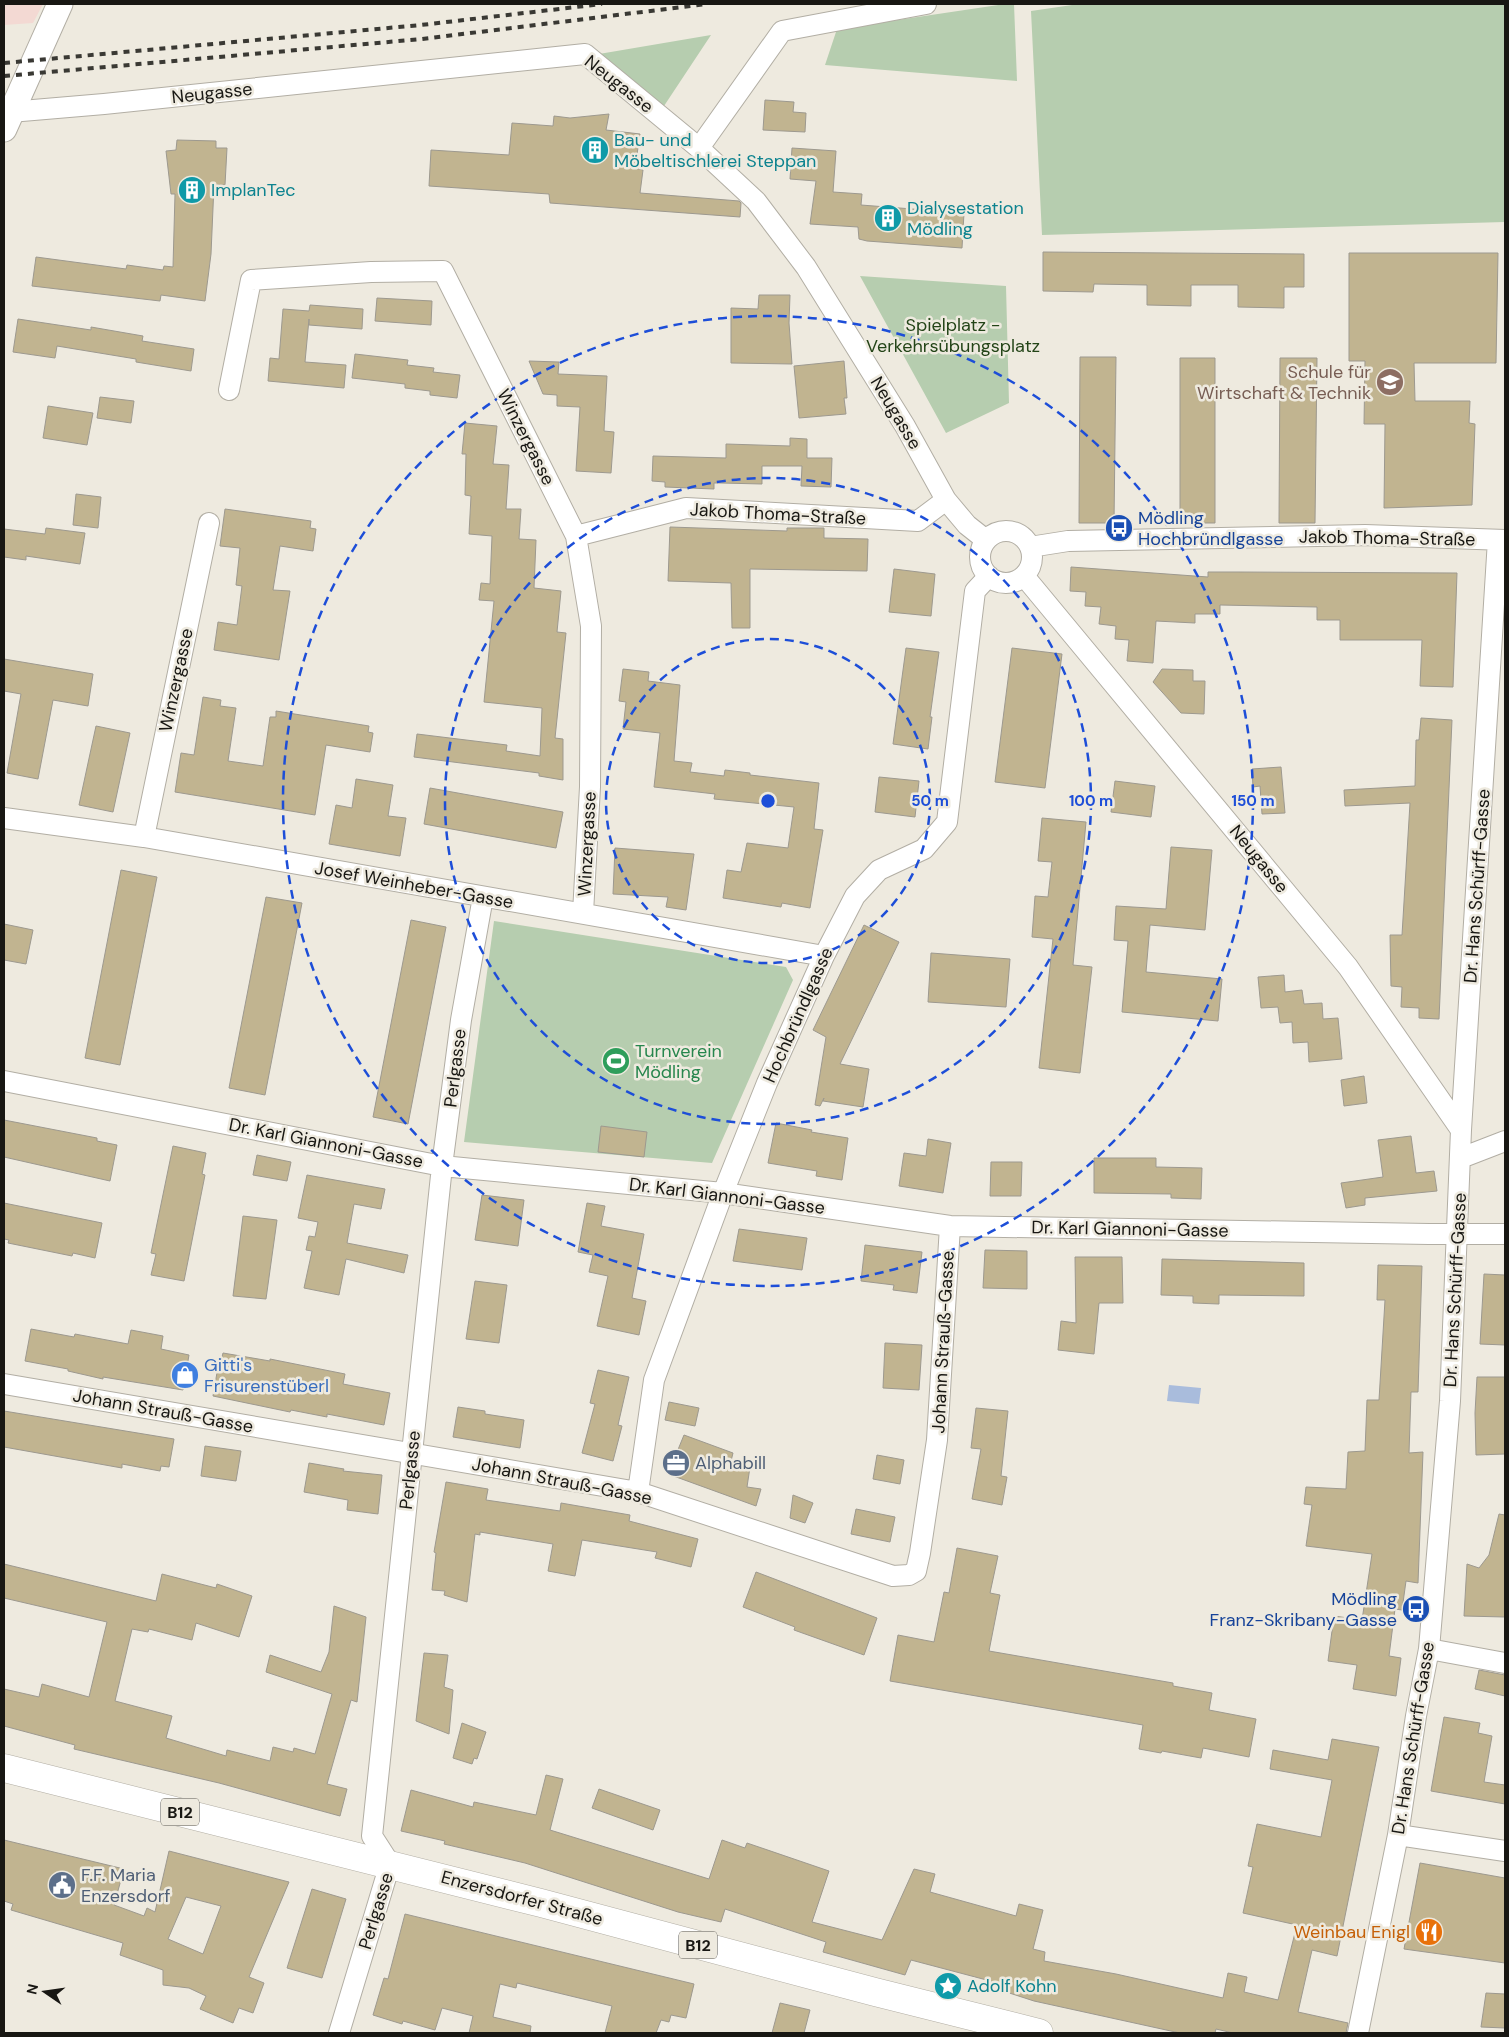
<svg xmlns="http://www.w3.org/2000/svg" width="1509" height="2037" font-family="'DM Sans',sans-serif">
<rect width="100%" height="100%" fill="#eeeadf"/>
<path fill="#f3d9d3" d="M4,4H43L33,23L4,25Z"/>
<path fill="#b6cdaf" d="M1005,4H1014L1017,81L825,65L837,29Z
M1079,4H1505V222L1042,235L1031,11Z
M711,35L664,106L599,54Z
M860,276L1006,286L1009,403L946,433Z
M494,921L786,967L793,980L712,1163L464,1142Z"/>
<path fill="#a9bcdc" d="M1169,1385L1201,1388L1199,1404L1167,1401Z"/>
<path fill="#c1b490" stroke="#9d998f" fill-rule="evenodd" d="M765,100L794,102L793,112L806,113L805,132L763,130Z
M609,114L606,130L640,134L635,168L643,170L640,193L739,201L741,203L740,217L550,203L549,194L429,186L431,150L509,155L512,123L553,126L554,116L570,118Z
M177,140L216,141V148H227L225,185H214L211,254L205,301L161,295L160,301L32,286L36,257L126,269L127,265L163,270L164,266L173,267L175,194H171L166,151L176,150Z
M792,148L836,151L833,192L862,194L861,205L964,213L962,248L867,241L859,239L858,227L810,224L816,181L790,179Z
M1043,252L1304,254V287H1284V308L1238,307V285H1191V306L1147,305V285L1094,284L1093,292L1043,291Z
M1349,253H1498L1496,363H1414L1415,401H1470L1469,423L1475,424L1472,505L1384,508L1385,424H1364L1365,361H1349Z
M759,295H790L789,323L792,364L731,363V308L758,309Z
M377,298L432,301L431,325L375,321Z
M310,305L363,309L362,329L309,325V319L305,362L346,365L344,388L268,381L270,358L279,359L283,309L309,311Z
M18,319L91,330V327L143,336L142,341L194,349L191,371L136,362V359L57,346L55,358L13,352Z
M355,354L408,360L407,365L434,368L433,372L460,375L457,398L430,395V391L405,388V384L352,378Z
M1080,357H1116L1114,523H1079Z
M1180,358H1215V523H1180Z
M1280,358H1317L1315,523H1279Z
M529,361L559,362L558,374L607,376L604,431L614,432L611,473L576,471L580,407L557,406V395L543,394Z
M844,361L847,398H844L846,414L799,418L794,366Z
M100,397L134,401L131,423L97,418Z
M48,406L93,413L87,445L43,438Z
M465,423L497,426L493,464L509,465L506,509H521L519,539L536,540L534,588L561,591L557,632L566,633L555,738L563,739V780L539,776V773L414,757L417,734L507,745L506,751L540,756L542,708L484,702L494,601L479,600L481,583L490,584L492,536L469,534L471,496L465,495L466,454H462Z
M790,438L807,439V458H832L831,487L801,486L802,466H762V484L721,483H714V489L665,487V482L652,481L653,456L726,458V444L790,446Z
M76,494L101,497L98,528L73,525Z
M225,509L311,521L310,528L316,529L313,551L280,546L273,590L290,591L279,660L214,650L218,622L237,625L242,586L236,585L240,548L220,546Z
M670,527L787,531V528H824V538L868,539L867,571L750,569V628H732L731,583L668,581Z
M46,528L85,533L80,564L26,556V560L4,557V529L45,534Z
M1071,567L1208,577V572H1238L1457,573L1453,687L1420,686L1422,640H1340V620H1317V607L1220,605V614H1195V623L1156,621L1153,663L1127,661L1129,640L1115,639L1116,626L1099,624L1101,607L1085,606L1086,592L1070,591Z
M894,569L935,574L931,616L889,612Z
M906,648L939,652L930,717H932L928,749L893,744Z
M1012,648L1062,654L1045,788L995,782Z
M4,659L93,674L88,706L53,700L38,779L7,773L21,694L4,691Z
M623,669L649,672L648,681L680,685L674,761L692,763L690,772L724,776L725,770L750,773V775L819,783L814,829L823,830L810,908L782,903L781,907L723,898L727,870L741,872L747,843L788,848L794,807L714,799L715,794L654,787L660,733L623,729L626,702L619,701Z
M1162,669L1193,670V681H1205L1204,714L1181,713L1153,682Z
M203,697L221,700L220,706L236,708L228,761L263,766L270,717H276V711L369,726L368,732L373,733L370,752L326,745L315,815L175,792L181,753L194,755Z
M1421,718L1452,720L1439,1019L1419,1018V1008L1401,1007L1402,987L1391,986L1390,935H1402L1410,803L1345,806L1344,790L1415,786L1416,740H1419Z
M96,726L130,733L113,812L79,805Z
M1281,767L1285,813L1262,814L1260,786L1253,787L1252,769Z
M879,777L919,781L915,817L875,812Z
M356,779L393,785L388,816L406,818L400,856L329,844L336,805L352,808Z
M1115,781L1155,786L1151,817L1111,812Z
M430,788L563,812L556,848L424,824Z
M1042,818L1086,822L1073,965L1092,967L1080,1073L1039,1068L1053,939L1032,937L1035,896L1048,897L1052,862L1038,861Z
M1171,847L1212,850L1205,930L1150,925L1146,972L1222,979L1218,1021L1122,1012L1128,941L1114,940L1116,906L1166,909Z
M615,848L694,854L686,910L666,907L668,897L613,894Z
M121,870L157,877L120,1065L85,1058Z
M266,897L302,903L265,1095L229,1088Z
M411,920L446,927L408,1124L373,1117Z
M4,924L33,930L26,964L4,960Z
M864,925L899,942L840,1064L869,1069L863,1107L823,1101L824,1098L820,1106L815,1105L826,1037L813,1030Z
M931,953L1010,959L1006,1007L928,1002Z
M1284,975L1285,992L1302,990L1304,1004L1322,1003L1323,1019L1338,1018L1342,1059L1309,1062L1308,1042L1293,1043L1292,1022L1280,1023L1278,1007L1261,1008L1258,977Z
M1364,1076L1367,1103L1344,1106L1341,1080Z
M4,1120L97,1138V1141L117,1145L110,1181L4,1157Z
M776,1123L812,1130L811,1132L848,1138L842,1180L816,1176L817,1171L768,1163Z
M601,1126L647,1132L644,1157L598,1152Z
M1411,1136L1416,1173L1434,1171L1437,1191L1365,1198V1205L1346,1208L1341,1183L1383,1177L1378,1140Z
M928,1139L951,1143L943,1193L899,1186L904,1153L926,1156Z
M173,1146L206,1153L202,1174L205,1175L184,1281L151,1275L156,1254L151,1253Z
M257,1155L291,1162L287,1181L253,1175Z
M1094,1158H1156V1167L1202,1168L1201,1199L1171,1198V1194L1094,1193Z
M991,1162H1022L1021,1196H990Z
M307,1175L385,1189L381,1209L354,1204L347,1243L408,1255L404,1273L346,1259L339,1295L304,1288L312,1251L306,1250L309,1236L315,1237L318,1222L298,1218Z
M482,1195L524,1200L518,1246L475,1240Z
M4,1203L102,1223L95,1258L73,1253L72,1256L8,1243L9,1240L4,1239Z
M587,1203L605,1206L601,1226L644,1234L632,1298L646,1301L639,1335L597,1326L608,1276L589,1272L593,1255L578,1252Z
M243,1216L277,1220L266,1299L233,1296Z
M739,1229L807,1238L802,1270L733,1261Z
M865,1245L922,1252L917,1293L893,1290L894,1285L861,1281Z
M985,1250L1027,1251V1289L983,1288Z
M1075,1257H1122L1123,1303H1099L1094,1354L1058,1350L1061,1321L1076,1323Z
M1162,1259L1304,1263V1296L1219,1295V1304L1193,1303V1296L1161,1295Z
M1378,1265L1422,1266L1418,1392H1411L1409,1453L1423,1452L1418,1583L1406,1581L1402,1610L1395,1609L1389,1656L1401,1658L1396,1696L1353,1689L1357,1665L1328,1661L1334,1616L1362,1620L1372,1554L1306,1546L1312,1505L1304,1504L1306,1487L1346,1489L1348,1452L1365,1451L1367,1400H1379L1385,1300H1377Z
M1484,1274L1505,1275V1345L1480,1344Z
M475,1281L507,1285L499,1343L466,1339Z
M31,1329L74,1337L75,1334L128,1344L131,1330L163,1336L161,1349L189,1355L183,1390L103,1377V1379L68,1371V1369L25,1361Z
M885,1343L922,1345L919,1390L883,1388Z
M223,1353L270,1361V1359L345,1374L343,1384L390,1393L384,1425L327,1414V1417L291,1410L290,1412L213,1396L219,1361H221Z
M598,1370L629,1377L618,1425L622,1426L613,1461L582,1453L595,1404L590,1403Z
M1477,1377H1505V1454L1476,1455L1475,1413Z
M669,1402L699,1408L695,1426L665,1420Z
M458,1407L485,1411V1414L524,1420L520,1448L453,1437Z
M976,1408L1008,1411L1001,1476L1007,1477L1002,1505L972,1499L981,1449L971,1448Z
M4,1411L174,1439L169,1467L161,1466L160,1471L122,1464V1468L4,1447Z
M684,1435L733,1453L731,1461L750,1467L747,1487L761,1489L756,1506L668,1474Z
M205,1446L241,1451L236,1481L201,1476Z
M877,1455L904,1460L900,1484L873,1479Z
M309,1463L344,1469L343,1471L382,1475L378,1514L347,1510L348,1500L304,1492Z
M446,1482L488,1489L486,1500L560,1511L561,1503L630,1515L629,1521L698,1539L691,1567L655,1558L657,1552L582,1540L575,1576L548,1571L553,1544L480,1532V1535L475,1534L467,1602L444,1595L445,1591L432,1590L436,1553L434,1552Z
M793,1495L813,1503L805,1523L790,1518Z
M856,1509L895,1517L890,1542L851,1534Z
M1499,1514L1505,1515V1617L1464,1616L1467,1564L1479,1568L1489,1555Z
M957,1548L998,1556L990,1593L1000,1595L989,1651L1173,1683V1686L1212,1693L1209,1710L1256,1719L1249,1757L1203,1748L1201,1758L1162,1751L1161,1753L1139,1749L1143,1725L890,1681L898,1635L934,1642L944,1592L949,1593Z
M4,1564L156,1601L162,1574L216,1588L217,1584L252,1596L239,1637L196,1623L192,1640L149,1629L148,1632L132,1629L115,1701L172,1716L166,1738L226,1756L227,1750L270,1761L273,1747L293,1752L294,1748L315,1754L332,1694L266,1672L270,1655L321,1672L329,1652L334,1606L366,1617L357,1702L351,1700L327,1784L347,1789L340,1816L219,1783L74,1749L75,1745L4,1726V1689L39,1697L42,1684L89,1697L107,1622L4,1598Z
M756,1572L877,1618L864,1655L794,1630L795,1627L743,1607Z
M424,1653L448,1655L444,1687L453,1690L449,1734L416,1721Z
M1479,1670L1505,1675V1696L1475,1689Z
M1444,1717L1480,1723L1478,1733L1492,1736L1484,1782L1505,1785V1804L1431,1791Z
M462,1723L486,1732L477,1759L474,1758L472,1764L453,1758Z
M1332,1739L1379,1747L1337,1956L1312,1950L1298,2012L1348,2023L1346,2033H1233L1216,2029L1215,2033H1180L1034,2001L997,1989L998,1983L911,1960L905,1975L823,1952L826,1942L725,1909L721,1922L678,1912L525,1863L444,1844L445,1841L401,1831L411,1790L473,1807L474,1802L536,1815L546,1775L563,1779L550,1830L709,1879L722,1840L745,1848L747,1843L829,1871L812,1922L882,1940L914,1869L935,1874L930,1892L1016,1916L1019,1904L1043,1910L1033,1949L1045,1952L1044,1961L1116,1974L1223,1998L1228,1973L1247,1977L1244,1992L1278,2000L1297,1925L1243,1913L1253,1867L1248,1866L1257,1824L1321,1837L1332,1780L1270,1769L1273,1750L1328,1760Z
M599,1789L660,1810L653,1830L592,1808Z
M4,1840L124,1869L114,1905L144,1916L147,1908L155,1912L169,1851L289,1882L249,1977L264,1983L253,2013L239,2008L233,2023L200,2009L206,1996L189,1988L163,1985V1970L120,1955L123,1943L11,1910L13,1904L4,1901ZM186,1897L221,1906L203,1954L168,1939Z
M1420,1863L1505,1878V1963L1404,1949Z
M312,1889L346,1899L322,1978L287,1968Z
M405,1914L694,1984L686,2018L671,2015L669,2022L661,2020L656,2033H605L612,2006L517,1983L516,1988L500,1984L493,2017L531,2026L530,2033H469L473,2016L442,2008L435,2030L403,2021L402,2024L373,2015L384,1978L388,1979Z
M1486,1993L1505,1994V2028L1481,2027Z
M780,2003L810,2010L804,2033H772Z"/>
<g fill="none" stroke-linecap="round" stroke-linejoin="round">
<defs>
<path id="minor" d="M10,112L104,104L585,54L699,148L756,201L806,267L905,426L946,500L967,525L986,540
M699,148L782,31L926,4
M229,390L251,280L371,272L443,271L576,536L591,626L590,787L583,913
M980 557a26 26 0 1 1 52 0a26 26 0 1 1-52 0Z
M576,536L686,508L918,521L946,500
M1030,547L1068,541L1365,535L1505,540
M1024,576L1348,967L1461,1130
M4,818L144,837L824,956
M144,837L209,523
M4,1081L442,1166L723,1193L950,1226L1429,1234H1505
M1461,1158L1505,1141
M4,1384L638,1492L893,1576L909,1575L916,1571L920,1553L937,1440L950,1226
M638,1492L654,1380L723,1193L767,1083L824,956L855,896L879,870L924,849L947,822L975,591L989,576
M1429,1649L1505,1663
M1398,1835L1505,1851
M339,2033L390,1864L372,1836L442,1166L461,1020L483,897
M1358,2033L1398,1835L1416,1716L1429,1649L1450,1401L1461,1130L1498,540"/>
<path id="tertiary" d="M4,129L60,4"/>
<path id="primary" d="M4,1768L541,1903L875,1992L1039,2033"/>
</defs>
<use href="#minor" stroke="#b2aea4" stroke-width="22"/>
<use href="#tertiary" stroke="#b2aea4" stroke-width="27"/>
<use href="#primary" stroke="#b2aea4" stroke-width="29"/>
<use href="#minor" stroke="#fff" stroke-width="20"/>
<use href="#tertiary" stroke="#fff" stroke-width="25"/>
<use href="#primary" stroke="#fff" stroke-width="28"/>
<path stroke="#3a3934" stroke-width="4" stroke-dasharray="6 6" stroke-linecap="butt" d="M4,63L421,25L602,4
M4,76L422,39L707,4"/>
</g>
<g fill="none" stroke="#1d4ed8" stroke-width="2.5" stroke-dasharray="9 6">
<circle cx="768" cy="801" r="162"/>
<circle cx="768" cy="801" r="323"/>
<circle cx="768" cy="801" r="485"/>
</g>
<defs>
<symbol id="building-disc" viewBox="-11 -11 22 22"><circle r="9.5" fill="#0f9aa8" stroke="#eeeadf"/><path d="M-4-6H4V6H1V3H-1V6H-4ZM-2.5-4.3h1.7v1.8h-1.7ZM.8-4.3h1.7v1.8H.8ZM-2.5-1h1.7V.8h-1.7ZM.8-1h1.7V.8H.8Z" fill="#fff"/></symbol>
<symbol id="school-disc" viewBox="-11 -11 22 22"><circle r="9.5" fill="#8d6e63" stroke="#eeeadf"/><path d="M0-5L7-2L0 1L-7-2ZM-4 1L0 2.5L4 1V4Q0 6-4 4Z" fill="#fff"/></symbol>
<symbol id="bus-disc" viewBox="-11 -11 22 22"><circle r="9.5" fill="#1a4fb4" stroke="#eeeadf"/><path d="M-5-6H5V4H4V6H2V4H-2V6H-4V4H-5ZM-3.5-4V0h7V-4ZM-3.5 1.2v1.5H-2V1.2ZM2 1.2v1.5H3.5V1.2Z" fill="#fff"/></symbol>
<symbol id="stadium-disc" viewBox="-11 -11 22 22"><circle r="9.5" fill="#2e9e5b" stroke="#eeeadf"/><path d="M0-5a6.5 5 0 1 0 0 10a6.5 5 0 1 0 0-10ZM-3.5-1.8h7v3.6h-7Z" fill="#fff"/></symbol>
<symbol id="shop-disc" viewBox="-11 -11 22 22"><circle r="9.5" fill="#3f7fe0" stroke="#eeeadf"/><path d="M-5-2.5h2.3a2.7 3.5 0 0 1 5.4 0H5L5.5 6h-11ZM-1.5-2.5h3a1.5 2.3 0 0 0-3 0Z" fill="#fff"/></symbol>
<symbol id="office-disc" viewBox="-11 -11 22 22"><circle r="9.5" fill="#5c6f8a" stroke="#eeeadf"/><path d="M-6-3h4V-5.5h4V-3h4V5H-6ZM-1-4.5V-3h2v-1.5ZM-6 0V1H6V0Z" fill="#fff"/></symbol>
<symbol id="civic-disc" viewBox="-11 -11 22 22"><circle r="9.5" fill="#5c6f8a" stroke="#eeeadf"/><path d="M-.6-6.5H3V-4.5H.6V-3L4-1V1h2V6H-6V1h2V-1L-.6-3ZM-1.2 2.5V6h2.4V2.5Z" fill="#fff"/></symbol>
<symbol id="restaurant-disc" viewBox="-11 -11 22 22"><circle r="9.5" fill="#e8710a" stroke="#eeeadf"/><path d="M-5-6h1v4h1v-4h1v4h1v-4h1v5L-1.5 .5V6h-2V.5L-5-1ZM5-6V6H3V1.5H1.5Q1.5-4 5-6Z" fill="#fff"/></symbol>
<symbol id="sight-disc" viewBox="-11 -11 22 22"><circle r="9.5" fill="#0f9aa8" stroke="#eeeadf"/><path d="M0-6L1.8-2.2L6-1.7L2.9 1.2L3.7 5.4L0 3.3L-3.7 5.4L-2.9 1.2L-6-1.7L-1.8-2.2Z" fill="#fff"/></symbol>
</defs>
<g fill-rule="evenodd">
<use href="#building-disc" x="579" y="134" width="32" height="32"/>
<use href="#building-disc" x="176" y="174" width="32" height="32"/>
<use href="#building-disc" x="872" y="202" width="32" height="32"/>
<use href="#school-disc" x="1374" y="366" width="32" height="32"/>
<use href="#bus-disc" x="1103" y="512" width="32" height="32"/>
<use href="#stadium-disc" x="600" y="1045" width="32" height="32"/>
<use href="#shop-disc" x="169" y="1359" width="32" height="32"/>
<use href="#office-disc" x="660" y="1447" width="32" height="32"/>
<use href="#bus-disc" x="1400" y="1593" width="32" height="32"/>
<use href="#civic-disc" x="46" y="1869" width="32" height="32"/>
<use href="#restaurant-disc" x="1413" y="1916" width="32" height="32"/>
<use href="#sight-disc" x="932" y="1970" width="32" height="32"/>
</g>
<g text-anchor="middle" stroke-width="5" stroke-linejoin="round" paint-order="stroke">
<g fill="#eeeadf" stroke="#585650" stroke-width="1">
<rect x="161" y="1798.5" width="38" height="27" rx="4"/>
<rect x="679" y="1931.5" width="38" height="27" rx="4"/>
</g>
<g font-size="16" font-weight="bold" fill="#181713">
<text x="180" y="1818">B12</text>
<text x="698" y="1951">B12</text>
</g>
<g font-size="18" fill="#181713" stroke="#eeeadf">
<text transform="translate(619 84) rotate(38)" y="6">Neugasse</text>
<text transform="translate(212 93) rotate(-6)" y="6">Neugasse</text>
<text transform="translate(896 413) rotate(59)" y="6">Neugasse</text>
<text transform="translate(526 437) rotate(63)" y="6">Winzergasse</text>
<text transform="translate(778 514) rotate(3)" y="6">Jakob Thoma-Straße</text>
<text transform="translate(1387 538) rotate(1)" y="6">Jakob Thoma-Straße</text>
<text transform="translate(176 680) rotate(-78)" y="6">Winzergasse</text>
<text transform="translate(587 844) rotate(-87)" y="6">Winzergasse</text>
<text transform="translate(1259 859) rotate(51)" y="6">Neugasse</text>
<text transform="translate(414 885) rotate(10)" y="6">Josef Weinheber-Gasse</text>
<text transform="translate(1477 886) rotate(-86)" y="6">Dr. Hans Schürff-Gasse</text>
<text transform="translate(798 1015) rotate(-66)" y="6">Hochbründlgasse</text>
<text transform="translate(455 1068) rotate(-83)" y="6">Perlgasse</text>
<text transform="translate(326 1143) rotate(11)" y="6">Dr. Karl Giannoni-Gasse</text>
<text transform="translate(727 1196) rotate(7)" y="6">Dr. Karl Giannoni-Gasse</text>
<text transform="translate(1130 1229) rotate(1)" y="6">Dr. Karl Giannoni-Gasse</text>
<text transform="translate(1455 1290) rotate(-87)" y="6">Dr. Hans Schürff-Gasse</text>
<text transform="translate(943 1342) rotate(-87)" y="6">Johann Strauß-Gasse</text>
<text transform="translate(163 1411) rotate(10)" y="6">Johann Strauß-Gasse</text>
<text transform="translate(410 1470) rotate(-84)" y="6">Perlgasse</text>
<text transform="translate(562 1481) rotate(11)" y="6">Johann Strauß-Gasse</text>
<text transform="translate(1413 1738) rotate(-81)" y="6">Dr. Hans Schürff-Gasse</text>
<text transform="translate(522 1898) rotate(15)" y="6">Enzersdorfer Straße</text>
<text transform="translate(376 1911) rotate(-73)" y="6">Perlgasse</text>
</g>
<g font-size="18" fill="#0d838f" stroke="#eeeadf" text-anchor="start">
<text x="614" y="146">Bau- und<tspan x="614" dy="21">Möbeltischlerei Steppan</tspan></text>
<text x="211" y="196">ImplanTec</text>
<text x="907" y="214">Dialysestation<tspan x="907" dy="21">Mödling</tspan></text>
<text x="967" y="1992">Adolf Kohn</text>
</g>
<g font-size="18" fill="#234417" stroke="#eeeadf">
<text x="953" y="331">Spielplatz -<tspan x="953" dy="21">Verkehrsübungsplatz</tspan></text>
</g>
<g font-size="18" fill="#785e54" stroke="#eeeadf" text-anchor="end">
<text x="1371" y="378">Schule für<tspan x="1371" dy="21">Wirtschaft &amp; Technik</tspan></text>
</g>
<g font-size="18" fill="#164399" stroke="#eeeadf" text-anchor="start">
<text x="1138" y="524">Mödling<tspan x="1138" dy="21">Hochbründlgasse</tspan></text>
<text x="1397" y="1605" text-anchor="end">Mödling<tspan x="1397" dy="21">Franz-Skribany-Gasse</tspan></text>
</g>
<g font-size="18" fill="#27864d" stroke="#eeeadf" text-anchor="start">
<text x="635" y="1057">Turnverein<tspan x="635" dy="21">Mödling</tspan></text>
</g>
<g font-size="18" fill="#366cbe" stroke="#eeeadf" text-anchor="start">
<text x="204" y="1371">Gitti's<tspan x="204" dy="21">Frisurenstüberl</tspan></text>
</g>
<g font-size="18" fill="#4e5e75" stroke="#eeeadf" text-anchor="start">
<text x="695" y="1469">Alphabill</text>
<text x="81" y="1881">F.F. Maria<tspan x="81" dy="21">Enzersdorf</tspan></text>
</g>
<g font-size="18" fill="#c56008" stroke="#eeeadf" text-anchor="end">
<text x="1410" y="1938">Weinbau Enigl</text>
</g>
</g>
<circle cx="768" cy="801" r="8" fill="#1d4ed8" stroke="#eeeadf" stroke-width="2.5"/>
<g font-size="15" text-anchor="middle" font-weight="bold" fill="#1d4ed8" stroke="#eeeadf" stroke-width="5" stroke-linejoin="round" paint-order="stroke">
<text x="930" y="806">50 m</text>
<text x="1091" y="806">100 m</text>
<text x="1253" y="806">150 m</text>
</g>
<rect width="1509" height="2037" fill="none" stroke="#181713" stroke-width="10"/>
<g transform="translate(45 1992) rotate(283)" stroke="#eeeadf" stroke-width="4" paint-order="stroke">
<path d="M0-4L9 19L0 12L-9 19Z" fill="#181713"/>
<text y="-8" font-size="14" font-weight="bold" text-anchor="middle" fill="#181713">N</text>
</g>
</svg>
